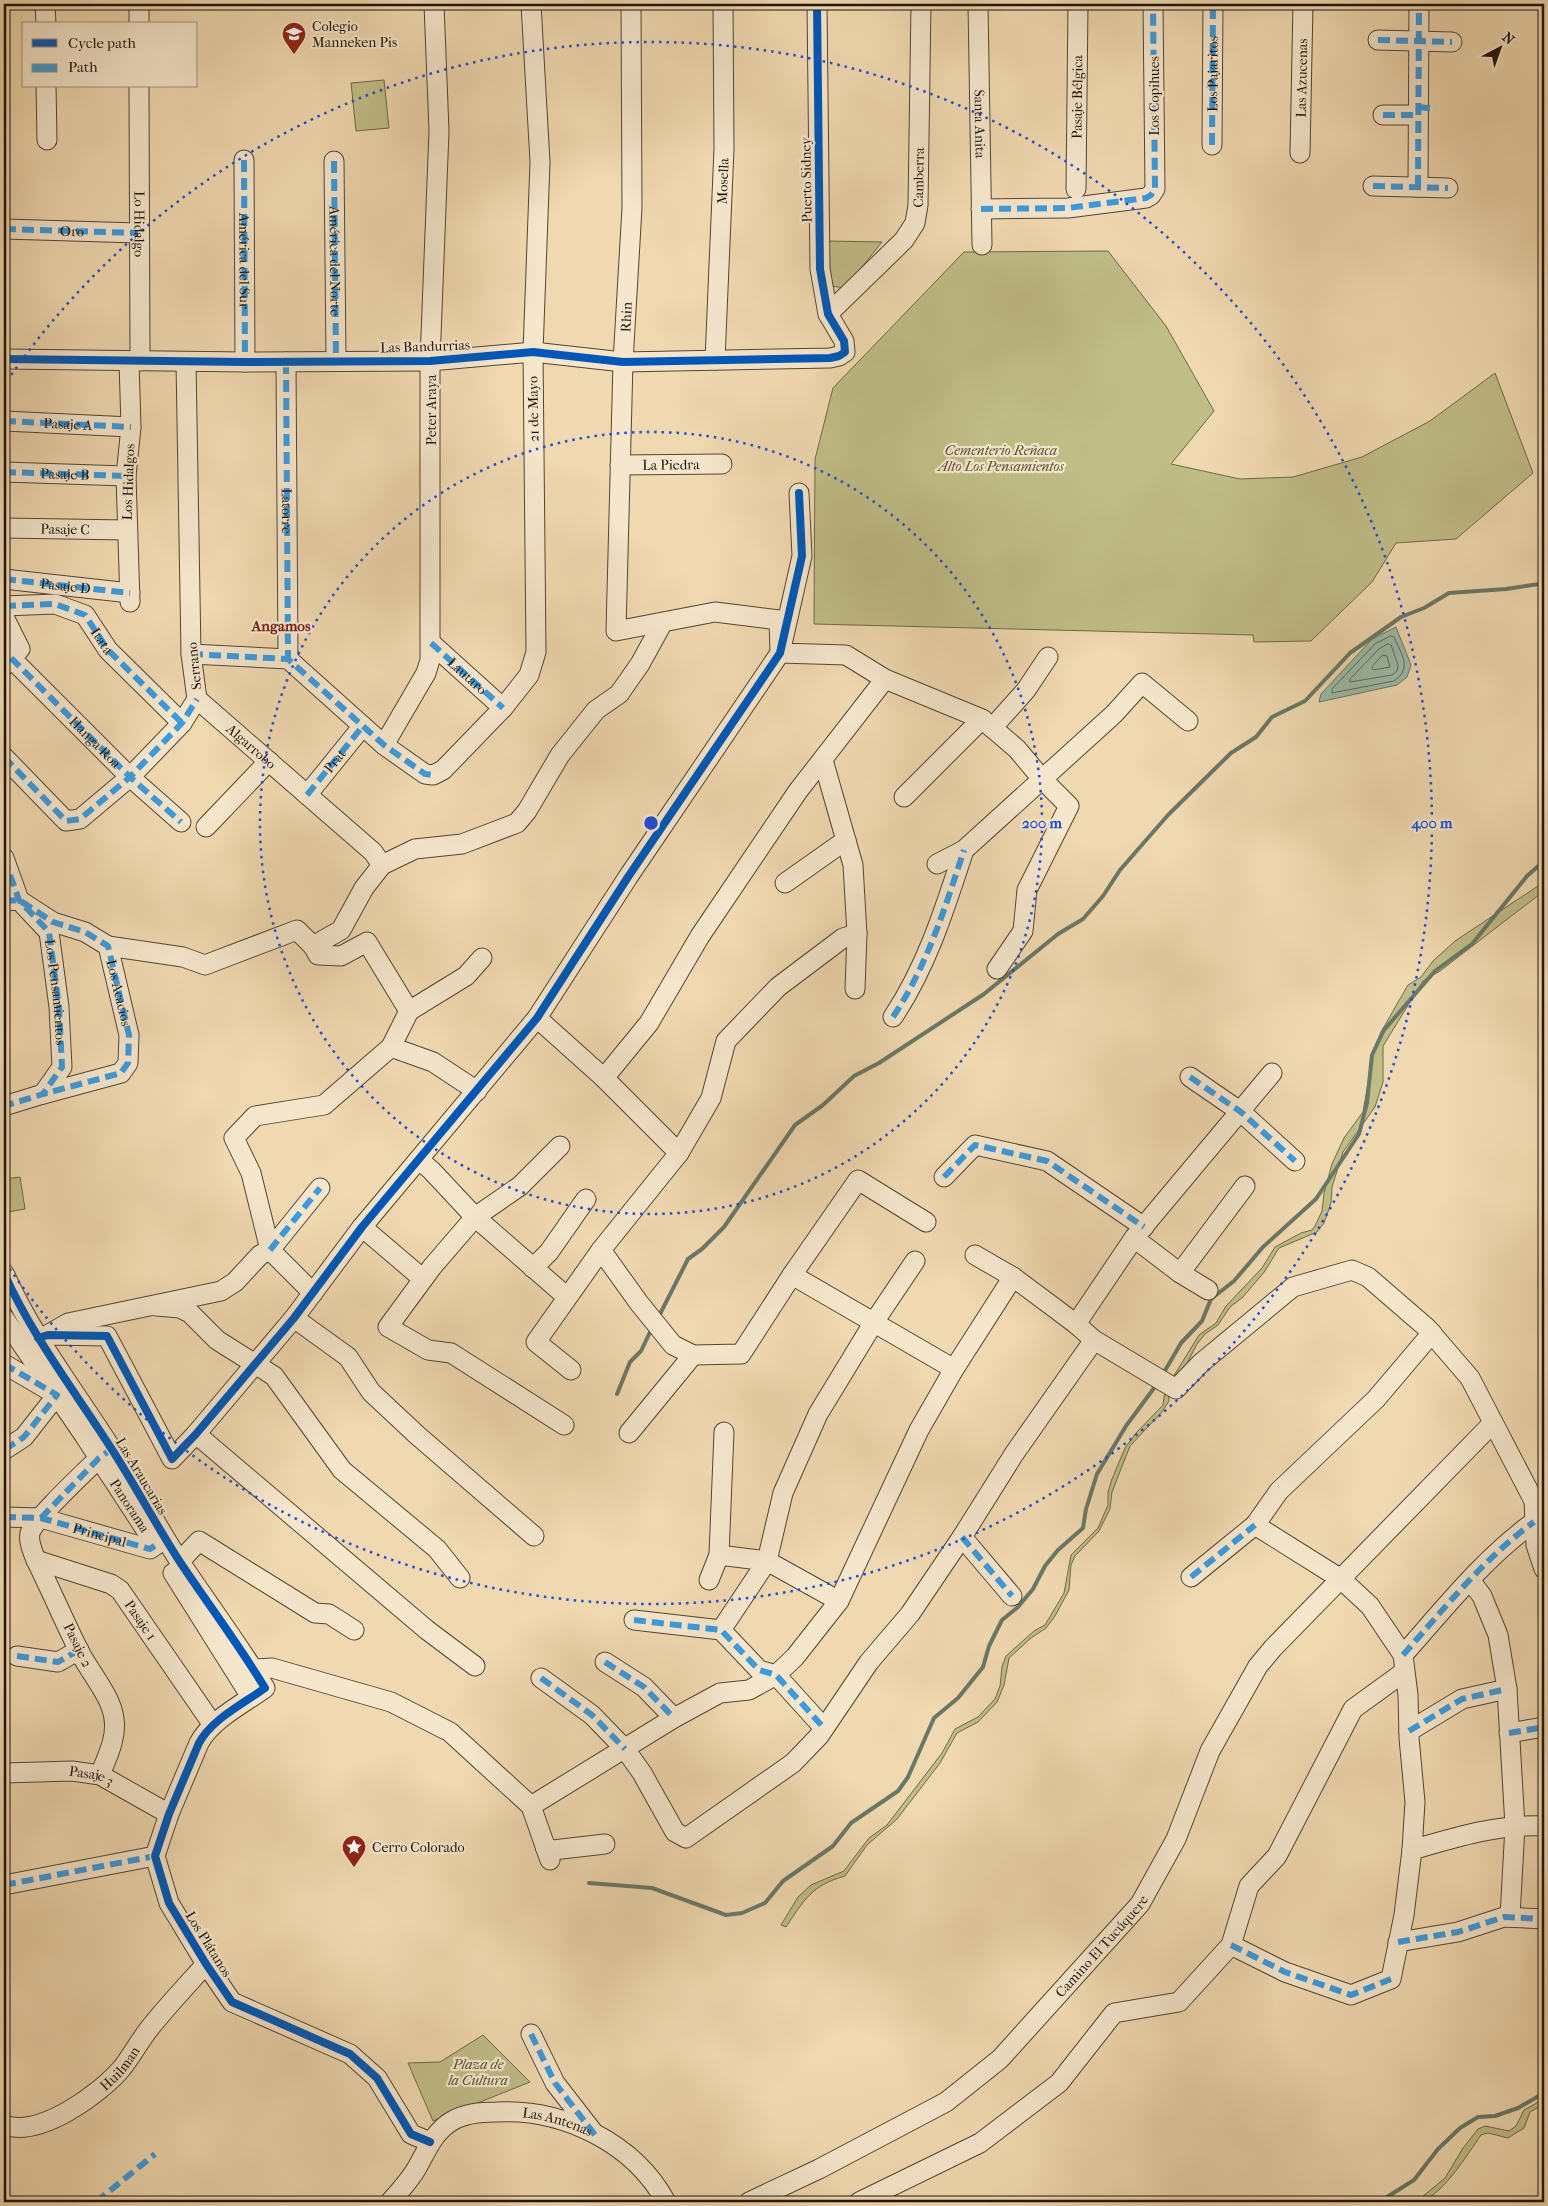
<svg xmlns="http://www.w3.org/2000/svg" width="1548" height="2206" font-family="'IM FELL French Canon',serif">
<rect width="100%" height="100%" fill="#f0d8b0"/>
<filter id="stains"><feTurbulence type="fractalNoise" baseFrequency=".004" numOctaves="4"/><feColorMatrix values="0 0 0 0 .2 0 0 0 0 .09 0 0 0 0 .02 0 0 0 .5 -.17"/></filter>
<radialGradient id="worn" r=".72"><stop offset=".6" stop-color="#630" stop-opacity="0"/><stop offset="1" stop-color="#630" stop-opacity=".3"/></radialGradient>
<path fill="#c0bd87" stroke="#6f6848" d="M384,80L389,128L356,131L351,83Z
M828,241L882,242L845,288L831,286Z
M1108,251L1166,326L1214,411L1171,464L1240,479L1293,477L1362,457L1430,421L1495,373L1533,473L1456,539L1396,543L1372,582L1311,641L1254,642L1253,635L814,624L815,459L833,388L964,252Z
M1544,882V891L1440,971L1423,981L1383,1046V1082L1375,1107L1343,1152L1332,1187L1331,1203L1324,1223L1317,1232L1279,1248L1265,1271L1243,1297L1230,1307L1218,1325L1205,1334L1197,1344L1182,1373L1168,1390L1169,1401L1162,1412L1130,1446L1112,1492L1110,1509L1099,1531L1075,1556L1071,1565L1069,1590L1055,1616L1046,1628L1031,1638L1009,1658L1004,1685L997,1702L978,1722L957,1733L940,1763L897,1819L867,1845L845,1876C812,1885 804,1900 786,1927L781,1925L798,1897L811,1885L844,1871L869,1838L887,1825L942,1753L955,1729L978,1717L995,1699L1000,1686L1002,1667L1006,1656L1034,1631L1045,1625L1064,1593L1071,1555L1098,1528L1108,1505V1492L1112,1479L1125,1448L1136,1433L1163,1405L1165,1390L1199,1335L1216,1323L1226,1306L1262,1268L1275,1247L1301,1233L1312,1230L1315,1226L1322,1211L1324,1193L1332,1164L1344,1138L1363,1112L1374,1048L1381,1032L1408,985L1421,977L1433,961L1455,941Z
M20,1177L25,1209L8,1212L4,1179Z
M483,2035L530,2082L433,2121L408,2063L440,2062Z
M1544,2099V2104L1530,2112L1524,2128L1508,2138L1488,2133L1481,2135C1469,2152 1439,2202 1416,2202L1445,2178L1463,2148L1478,2129L1485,2126L1509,2131L1516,2126L1524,2110Z"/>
<path fill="#9bbaa8" stroke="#697868" d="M1396,627L1411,665L1407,677L1397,685L1319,702L1321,694L1372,639Z"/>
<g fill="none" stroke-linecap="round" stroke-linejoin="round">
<path stroke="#5c6758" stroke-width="1" d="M1391,636L1394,637C1401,654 1413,668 1394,681L1332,693V689L1375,644Z
M1388,644L1391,645L1398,665L1397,671L1392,675L1350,682V679L1379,649Z
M1383,655L1387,656L1390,667L1373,670L1372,667Z"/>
<path stroke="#697868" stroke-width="4" d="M658,1318L688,1259L702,1249L724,1227L795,1125L823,1105L854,1076L879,1063L984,994L1058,934L1083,919L1103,896L1120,870L1168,815L1231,753L1256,737L1272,717L1305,701L1350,653L1401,617L1424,608L1449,593L1506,589L1539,584L1544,579
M1163,1374L1181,1343L1202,1321L1211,1299L1234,1281L1263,1247L1316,1199L1359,1134L1367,1103L1372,1055L1384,1030L1435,971L1472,944L1527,876L1544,861
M617,1394L630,1362L641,1351L652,1328
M589,1883L652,1888L726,1915L742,1913L765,1903L783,1881L833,1846L851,1823L898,1791L908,1777L934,1718L958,1698L983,1667L989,1646L1002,1620L1018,1607L1033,1589L1045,1566L1058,1550L1083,1528L1086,1509L1097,1474L1126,1426L1157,1384
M1379,2202L1414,2180L1438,2149L1460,2128L1478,2117L1495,2116L1518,2108L1544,2093"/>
<defs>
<g id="minor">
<path d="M45,4L46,24"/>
<path d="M631,4L632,208L623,362L616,631L715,612L779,620L780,653L846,655L885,679L982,719L1017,749L1042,779L1069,806L1027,890L1023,931L997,969"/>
<path id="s1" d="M978,4L982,245"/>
<path d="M139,24V4"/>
<path d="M1378,40L1452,42"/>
<path d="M46,86L47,140"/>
<path id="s2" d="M139,86L140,361"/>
<path d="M1383,115H1418"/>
<path id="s3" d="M1212,145L1213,4"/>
<path id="s4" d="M1300,153L1303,4"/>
<path d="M244,160L245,362"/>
<path id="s5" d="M334,161L336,360"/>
<path d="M1373,186L1448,188"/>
<path d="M1418,187L1419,4"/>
<path id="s6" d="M1076,189L1078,4"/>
<path d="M981,209L1068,208L1146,198L1151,195L1155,189L1153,4"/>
<path id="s7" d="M4,229L138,233"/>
<path id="s8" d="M828,314L904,240L915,223L918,205L921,4"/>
<path d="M4,359L245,362L430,361L533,352L623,362L830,358L839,356L845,352L844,341L828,314L820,269L817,4"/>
<path id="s9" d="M715,360L724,149L723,4"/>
<path d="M129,362L131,427L126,476L130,602"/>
<path d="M286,362L288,659"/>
<path id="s10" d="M4,421L131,427"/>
<path id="s11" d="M620,465L722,464"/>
<path id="s12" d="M4,472L126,476"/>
<path id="s13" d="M4,528L127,530"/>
<path id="s14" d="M4,579L130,593"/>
<path d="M4,606L55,604L85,615L108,650L182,723"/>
<path d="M4,617L20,649L4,666"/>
<path id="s15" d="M431,643L503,708"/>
<path d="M191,654L288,659L384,745L425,774L433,775L443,770L503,708L529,675L536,652L533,352L540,162L531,4"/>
<path id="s16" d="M11,658L130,777L181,822"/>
<path id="s17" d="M197,699L373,852L382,865"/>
<path d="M992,728L1026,690L1048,657"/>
<path d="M384,745L426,673L430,660V361L439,131L434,4"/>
<path d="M4,757L66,821L80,819L130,777L182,723L197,699L191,654L186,362"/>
<path d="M823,760L853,865L857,934L855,989"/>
<path d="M307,795L362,727"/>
<path d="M904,797L982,719"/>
<path d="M206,827L269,761"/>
<path id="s18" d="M4,858L19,900L49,932L59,1007L62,1067L43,1094L4,1106"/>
<path d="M937,864L964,850L1114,714L1142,683L1188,721"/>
<path d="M785,883L846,840"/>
<path id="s19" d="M4,901L19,900L53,922L85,932L108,946L129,1035L128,1063L121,1073L43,1094"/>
<path d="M108,946L183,957L205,965L297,930L313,946"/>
<path d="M409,1011L466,976L482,958"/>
<path d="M893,1017C927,966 945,908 964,850"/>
<path d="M537,1018L604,1078L679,1153"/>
<path d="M391,1047L433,1062L477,1091"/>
<path d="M1190,1077L1241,1112L1295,1161"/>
<path d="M604,1078L649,1023L700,936L798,791L885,679"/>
<path d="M560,1146L520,1186L475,1217L432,1267L388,1327L428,1350L451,1353L564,1425"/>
<path d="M419,1160L431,1170L475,1217L567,1297"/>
<path d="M944,1177L975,1145L1047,1161L1144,1227"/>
<path d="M362,1227L423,1279"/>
<path d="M1134,1238L1180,1273L1208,1290"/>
<path d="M601,1250L639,1303L673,1345L693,1355L741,1354L792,1275L858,1180L926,1222"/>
<path d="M975,1255L1013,1277L1076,1324L1094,1340L1176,1389L1201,1363L1293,1287L1352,1270L1368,1277L1427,1328L1470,1378L1534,1501L1536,1545L1544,1569"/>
<path d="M533,1268L549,1252L586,1199"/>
<path d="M4,1273C32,1336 74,1390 111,1448C135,1485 156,1525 180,1562C208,1604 239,1645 265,1688C243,1704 212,1719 199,1743L169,1814L155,1856L169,1903L206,1964L232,2002L350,2054L377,2078L411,2134L430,2142"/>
<path d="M1180,1273L1245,1186"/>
<path d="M792,1275L954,1369"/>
<path d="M313,1293L270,1250L251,1173L234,1138L255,1116L324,1105L391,1047L409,1011L367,942L341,956L318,955L313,946L341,930L364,888L382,865L415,849L462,844L517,823L527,811L560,755L596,710L619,694L640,664L662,624"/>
<path d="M156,1306L180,1308L190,1313L217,1340L274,1376L342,1470L437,1549L460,1578"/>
<path id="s20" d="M4,1318L84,1435L153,1541"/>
<path d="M294,1318L348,1357L371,1392L417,1435L534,1536"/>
<path d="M1076,1324L1134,1238L1272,1073"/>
<path d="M49,1334L68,1323L221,1291L235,1282L260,1255L270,1250L320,1188"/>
<path d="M38,1338L48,1335L107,1336L172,1459L196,1434L294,1318L362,1227L537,1018L628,877L780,653L802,556L799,493"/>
<path d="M4,1364L57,1395L24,1437L4,1450"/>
<path d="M571,1370L536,1342L601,1250L679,1153L711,1098L726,1041L778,987L843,938L857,934"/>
<path d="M724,1432L719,1555L767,1561L839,1601"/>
<path d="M629,1433L693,1355"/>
<path d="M196,1434L427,1630L475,1666"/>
<path id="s21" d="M4,1517L41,1518L150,1549L156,1545"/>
<path d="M962,1537L1012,1596"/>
<path id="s22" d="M36,1560L111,1584L120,1590L213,1725"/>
<path d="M180,1561L199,1541L315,1613L329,1614L354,1630"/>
<path d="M173,1573L251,1697"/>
<path d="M1191,1577L1255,1525"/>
<path d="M709,1580L719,1555"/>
<path d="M1470,1580L1482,1596L1498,1635L1507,1689L1515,1826L1510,1917"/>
<path d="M634,1620L721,1630L759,1670L776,1675L824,1728"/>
<path d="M721,1630L767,1561L783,1493L818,1414L874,1322L915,1261"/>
<path d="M1403,1655C1444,1609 1484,1558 1534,1522"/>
<path d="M17,1656L58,1662L79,1650"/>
<path d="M605,1662L644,1687L674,1718"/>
<path d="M253,1669L272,1668L391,1702L450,1732L531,1806L550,1860"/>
<path d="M541,1678L592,1715L625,1749L642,1773L675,1832L686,1838L793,1763L819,1736L869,1662L910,1614L962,1537L1014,1454L1094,1340"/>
<path d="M1409,1731L1462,1699L1507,1689"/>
<path d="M1509,1733L1544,1727"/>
<path id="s23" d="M4,1773L72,1771L100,1775L169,1814"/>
<path d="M100,1775C107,1757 117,1738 114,1719C112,1697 89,1671 79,1651C64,1621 51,1590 36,1560C33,1552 28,1542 30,1533C34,1519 86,1471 99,1458L109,1450"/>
<path d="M531,1806L674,1718L720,1693L749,1690L776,1675L795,1657L839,1601L919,1430L954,1369L1013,1277"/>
<path d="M545,1847L553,1850L605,1844"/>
<path d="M1412,1850C1456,1837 1498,1824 1544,1826"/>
<path d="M4,1885L155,1856"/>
<path d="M1398,1942L1458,1932L1504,1917L1544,1919"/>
<path d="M1231,1945L1285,1972L1351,1995L1391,1979L1404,1915L1412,1850L1415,1802L1409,1738L1408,1695L1403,1655L1370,1606L1341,1579L1255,1525L1279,1491L1376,1399L1432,1333"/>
<path d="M531,2034L555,2083L593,2132"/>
<path id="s24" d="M4,2125C40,2138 100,2094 122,2068C133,2054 141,2038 153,2024C170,2003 188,1984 206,1964"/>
<path id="s25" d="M390,2202C400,2191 411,2179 418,2166C428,2148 434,2132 452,2121C465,2113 481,2112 496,2112C563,2108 634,2143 666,2202"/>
<path id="s26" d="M749,2202L819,2169L946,2102L1000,2059L1140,1904L1176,1839L1210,1751L1258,1666L1273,1648L1493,1423"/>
<path d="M859,2202L980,2143L1059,2083L1114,2013L1179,2002L1231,1945L1249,1886L1277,1856L1353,1709L1404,1672"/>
</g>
</defs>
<use href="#minor" stroke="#524533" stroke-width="21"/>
<use href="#minor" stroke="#f5e6cc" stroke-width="19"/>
<g stroke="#3c9add" stroke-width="6" stroke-dasharray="12 6" stroke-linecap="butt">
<path d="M1378,40L1452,42"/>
<path d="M1418,107L1436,109"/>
<path d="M1383,115H1418"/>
<path d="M1212,145L1213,4"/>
<path id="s27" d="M244,160L245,362"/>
<path d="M334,161L336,360"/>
<path d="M1373,186L1448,188"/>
<path d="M1418,187L1419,4"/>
<path d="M981,209L1068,208L1146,198L1151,195L1155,189L1153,4"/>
<path d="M4,229L138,233"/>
<path id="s28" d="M286,362L288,659"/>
<path d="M4,421L131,427"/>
<path d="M4,472L126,476"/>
<path d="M4,579L130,593"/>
<path id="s29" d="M4,606L55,604L85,615L108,650L182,723"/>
<path d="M4,623L6,621"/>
<path d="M431,643L503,708"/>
<path d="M191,654L288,659L384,745L425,774L433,775"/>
<path d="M11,658L130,777L181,822"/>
<path d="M4,757L66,821L80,819L130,777L182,723L197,699"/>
<path id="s30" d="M307,795L362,727"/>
<path d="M4,858L19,900L49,932L59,1007L62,1067L43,1094L4,1106"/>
<path d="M4,901L19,900L53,922L85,932L108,946L129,1035L128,1063L121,1073L43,1094"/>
<path d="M893,1017C927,966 945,908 964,850"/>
<path d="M1190,1077L1241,1112L1295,1161"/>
<path d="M944,1177L975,1145L1047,1161L1144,1227"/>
<path d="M270,1250L320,1188"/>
<path d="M4,1364L57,1395L24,1437L4,1450"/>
<path d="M4,1517L41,1518L150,1549L156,1545"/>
<path d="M41,1518L99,1458L112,1449"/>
<path d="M962,1537L1012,1596"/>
<path d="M1191,1577L1255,1525"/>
<path d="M634,1620L721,1630L759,1670L776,1675L824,1728"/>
<path d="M1403,1655C1444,1609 1484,1558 1534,1522"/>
<path d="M17,1656L58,1662L79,1650"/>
<path d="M605,1662L644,1687L674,1718"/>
<path d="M541,1678L592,1715L625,1749"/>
<path d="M1409,1731L1462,1699L1507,1689"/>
<path d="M1509,1733L1544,1727"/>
<path d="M4,1885L155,1856"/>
<path d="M1398,1942L1458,1932L1504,1917L1544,1919"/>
<path d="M1231,1945L1285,1972L1351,1995L1391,1979"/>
<path d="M531,2034L555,2083L595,2135"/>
<path d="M96,2202L155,2154"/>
</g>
<defs>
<path id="cycleway" d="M4,359L245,362L430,361L533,352L623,362L830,358L839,356L845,352L844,341L828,314L820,269L817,4
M4,1273C32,1336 74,1390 111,1448C135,1485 156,1525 180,1562C208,1604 239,1645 265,1688C243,1704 212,1719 199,1743L169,1814L155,1856L169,1903L206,1964L232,2002L350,2054L377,2078L411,2134L430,2142
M38,1338L48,1335L107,1336L172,1459L196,1434L294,1318L362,1227L537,1018L628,877L780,653L802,556L799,493"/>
</defs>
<use href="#cycleway" stroke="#f5e6cc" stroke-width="11"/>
<use href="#cycleway" stroke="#0057b8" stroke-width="8"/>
</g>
<g fill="none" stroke="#1d4ed8" stroke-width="2.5" stroke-dasharray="2.5 5">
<circle cx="651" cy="823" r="391"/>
<path d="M7 381A781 781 0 1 1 7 1265"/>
</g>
<defs>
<symbol id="school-pin" viewBox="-11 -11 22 30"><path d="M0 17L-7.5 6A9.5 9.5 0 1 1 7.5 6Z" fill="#8f2418" stroke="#f5e6cc"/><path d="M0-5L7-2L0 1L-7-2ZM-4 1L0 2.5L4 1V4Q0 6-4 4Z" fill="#fff"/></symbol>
<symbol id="sight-pin" viewBox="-11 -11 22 30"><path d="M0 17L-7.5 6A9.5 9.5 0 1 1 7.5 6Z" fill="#8f2418" stroke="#f5e6cc"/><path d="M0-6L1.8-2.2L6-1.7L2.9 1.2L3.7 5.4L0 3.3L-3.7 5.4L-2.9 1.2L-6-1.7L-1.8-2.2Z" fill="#fff"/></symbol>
</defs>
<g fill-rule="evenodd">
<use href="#school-pin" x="280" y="20" width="28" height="38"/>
<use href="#sight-pin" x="340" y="1833" width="28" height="38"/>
</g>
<g text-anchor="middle" stroke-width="4.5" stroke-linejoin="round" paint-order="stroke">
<g font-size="14" fill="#1e1409" stroke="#f5e6cc" text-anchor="start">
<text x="312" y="31">Colegio<tspan x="312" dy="16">Manneken Pis</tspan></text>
<text x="372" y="1852">Cerro Colorado</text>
</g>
<g font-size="14" fill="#1e1409" stroke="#f5e6cc">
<text dy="5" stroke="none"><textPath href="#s3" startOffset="71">Los Pajaritos</textPath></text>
<text dy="5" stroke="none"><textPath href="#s4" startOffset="75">Las Azucenas</textPath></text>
<text dy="5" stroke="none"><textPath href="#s6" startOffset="92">Pasaje Bélgica</textPath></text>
<text transform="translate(1154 96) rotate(-90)" y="5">Los Copihues</text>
<text dy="5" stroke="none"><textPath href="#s1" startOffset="120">Santa Anita</textPath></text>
<text dy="5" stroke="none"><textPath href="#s8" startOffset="172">Camberra</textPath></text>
<text transform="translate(806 180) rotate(-91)" y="5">Puerto Sidney</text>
<text dy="5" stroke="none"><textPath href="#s9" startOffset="179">Mosella</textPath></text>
<text dy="5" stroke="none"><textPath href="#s2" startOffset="138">Lo Hidalgo</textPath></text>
<text dy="5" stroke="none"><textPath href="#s7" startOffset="68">Oro</textPath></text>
<text dy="5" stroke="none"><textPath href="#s27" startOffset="101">América del Sur</textPath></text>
<text dy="5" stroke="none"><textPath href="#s5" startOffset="100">América del Norte</textPath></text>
<text transform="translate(626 317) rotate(-87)" y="5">Rhin</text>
<text transform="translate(425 346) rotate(-2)" y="5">Las Bandurrias</text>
<text transform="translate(533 409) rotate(-91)" y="5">21 de Mayo</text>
<text transform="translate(431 410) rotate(-90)" y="5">Peter Araya</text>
<text dy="5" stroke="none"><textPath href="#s10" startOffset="64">Pasaje A</textPath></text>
<text dy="5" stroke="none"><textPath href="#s11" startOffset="51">La Piedra</textPath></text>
<text dy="5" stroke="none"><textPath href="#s12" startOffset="61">Pasaje B</textPath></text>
<text transform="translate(128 482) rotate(-88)" y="5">Los Hidalgos</text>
<text dy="5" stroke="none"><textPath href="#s28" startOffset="149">Latorre</textPath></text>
<text dy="5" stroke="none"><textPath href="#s13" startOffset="61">Pasaje C</textPath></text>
<text dy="5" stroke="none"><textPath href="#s14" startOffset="62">Pasaje D</textPath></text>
<text dy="5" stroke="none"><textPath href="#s29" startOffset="114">Itata</textPath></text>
<text transform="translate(194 666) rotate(-96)" y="5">Serrano</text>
<text dy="5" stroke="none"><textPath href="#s15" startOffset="49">Lautaro</textPath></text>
<text dy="5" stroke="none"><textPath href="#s16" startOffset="119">Hanga Roa</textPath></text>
<text dy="5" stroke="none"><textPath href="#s17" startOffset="72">Algarrobo</textPath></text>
<text dy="5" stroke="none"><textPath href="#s30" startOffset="44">Prat</textPath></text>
<text dy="5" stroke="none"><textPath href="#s18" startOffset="149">Los Pensamientos</textPath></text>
<text dy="5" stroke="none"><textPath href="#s19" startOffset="164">Los Acacios</textPath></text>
<text transform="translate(142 1476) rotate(59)" y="5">Las Araucarias</text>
<text dy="5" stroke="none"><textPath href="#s20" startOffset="226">Panorama</textPath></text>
<text dy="5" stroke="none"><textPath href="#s21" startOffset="98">Principal</textPath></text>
<text dy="5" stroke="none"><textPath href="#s22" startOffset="126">Pasaje 1</textPath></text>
<text transform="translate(78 1645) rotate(64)" y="5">Pasaje 2</text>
<text dy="5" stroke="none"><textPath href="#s23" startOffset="88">Pasaje 3</textPath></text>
<text transform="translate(209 1944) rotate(58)" y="5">Los Plátanos</text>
<text dy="5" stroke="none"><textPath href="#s26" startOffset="442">Camino El Tucúquere</textPath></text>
<text dy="5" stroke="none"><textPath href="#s24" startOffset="135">Huilman</textPath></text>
<text dy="5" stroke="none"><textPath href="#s25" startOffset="211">Las Antenas</textPath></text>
</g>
<g font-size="14" font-style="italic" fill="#574f35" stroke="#f5e6cc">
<text x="1001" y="455">Cementerio Reñaca<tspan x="1001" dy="16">Alto Los Pensamientos</tspan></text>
<text x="478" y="2069">Plaza de<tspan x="478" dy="16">la Cultura</tspan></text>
</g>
<g font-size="15" font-weight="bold" fill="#7a1f14" stroke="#f5e6cc">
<text x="281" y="631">Angamos</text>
</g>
</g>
<circle cx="651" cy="823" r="8" fill="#1d4ed8" stroke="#f5e6cc" stroke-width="2.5"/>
<g font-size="15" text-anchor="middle" font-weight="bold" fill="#1d4ed8" stroke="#f5e6cc" stroke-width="4.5" stroke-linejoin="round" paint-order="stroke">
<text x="1042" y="828">200 m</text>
<text x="1432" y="828">400 m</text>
</g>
<rect width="1548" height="2206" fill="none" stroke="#f0d8b0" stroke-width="20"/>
<rect x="5" y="5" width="1538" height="2196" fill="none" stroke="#1e1409" stroke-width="2.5"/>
<rect x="10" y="10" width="1528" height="2186" fill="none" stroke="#1e1409"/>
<rect x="22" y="22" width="175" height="65" fill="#f5e6cc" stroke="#9f927e"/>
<rect x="32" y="39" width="25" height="8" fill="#0057b8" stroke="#9f927e"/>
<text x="68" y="48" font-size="15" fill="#1e1409">Cycle path</text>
<rect x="32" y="64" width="25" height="8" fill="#3c9add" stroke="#9f927e"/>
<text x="68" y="72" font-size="15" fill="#1e1409">Path</text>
<g transform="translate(1500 48) rotate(41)" stroke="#f5e6cc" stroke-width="4" paint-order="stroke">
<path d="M0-4L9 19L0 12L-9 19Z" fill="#1e1409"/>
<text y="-8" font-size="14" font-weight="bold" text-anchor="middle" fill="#1e1409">N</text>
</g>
<rect width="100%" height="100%" filter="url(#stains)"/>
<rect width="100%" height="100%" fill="url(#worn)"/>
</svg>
